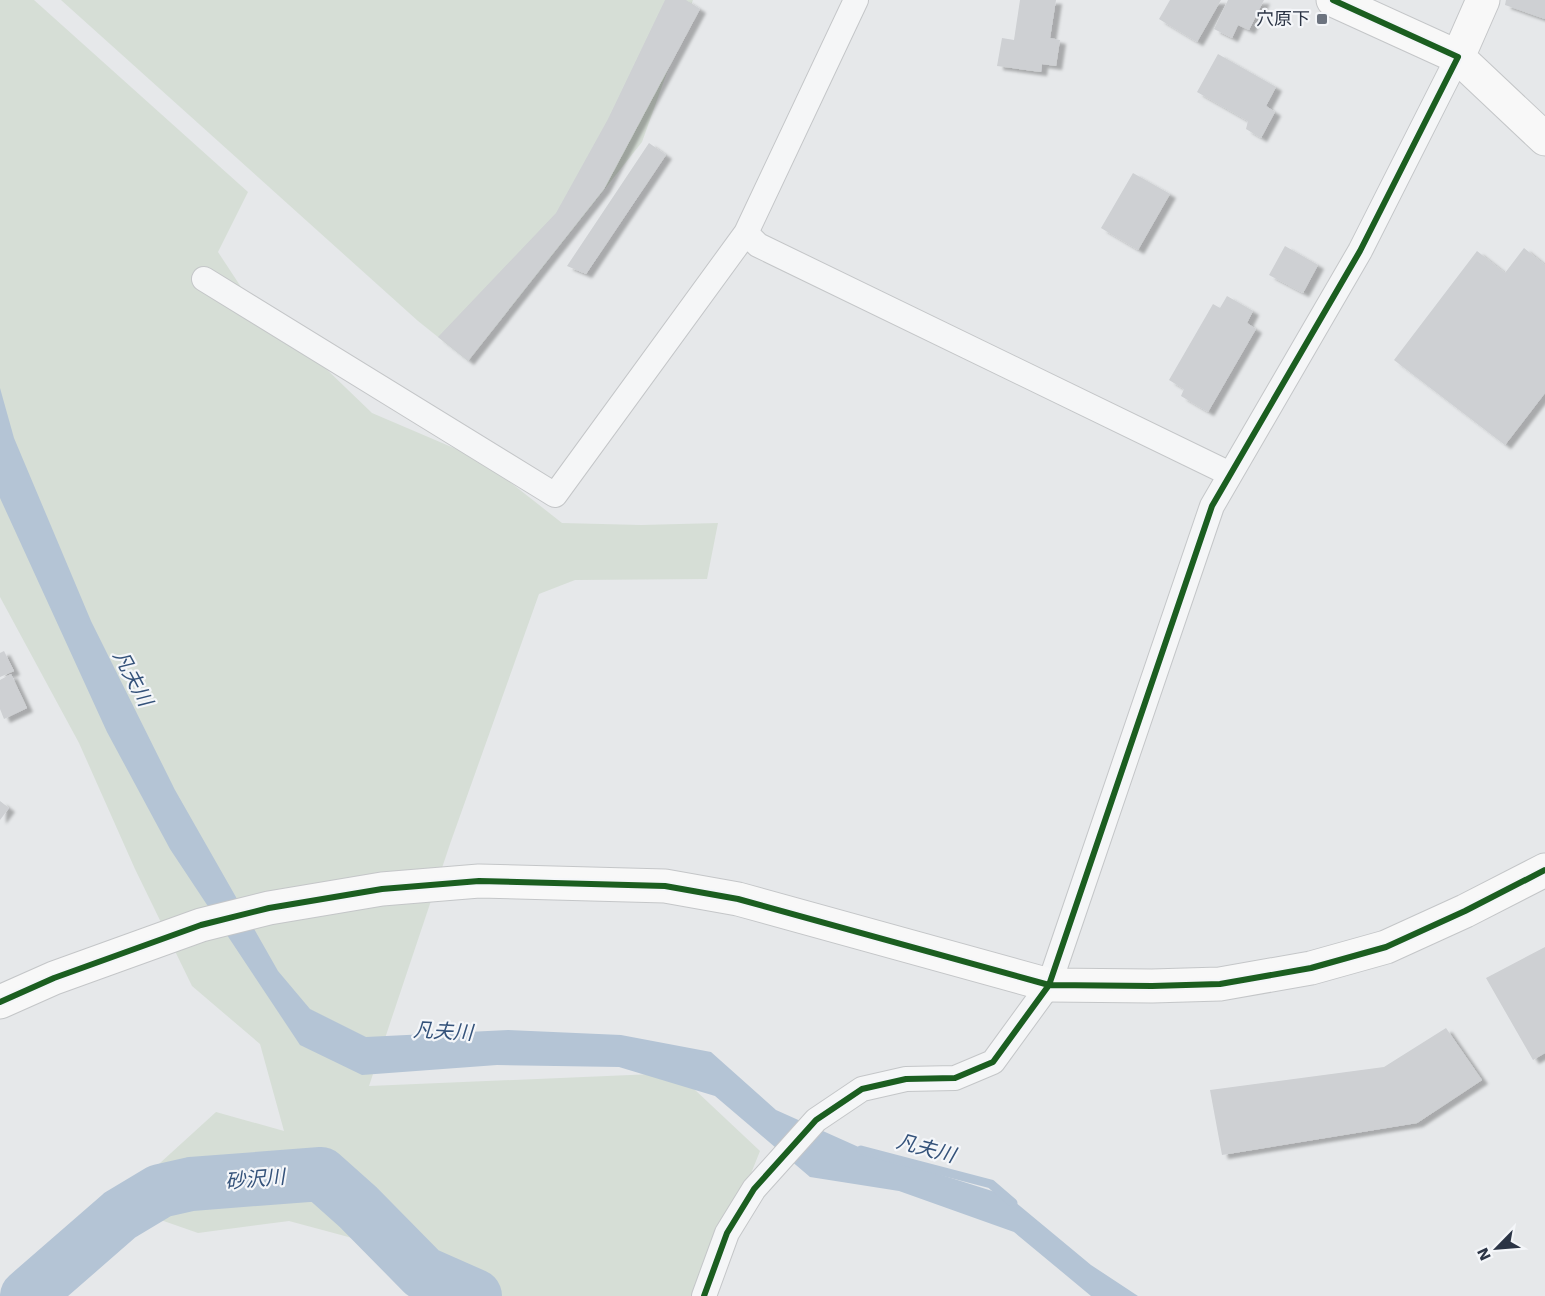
<svg xmlns="http://www.w3.org/2000/svg" width="1545" height="1296" font-family="'Work Sans','Noto Sans JP',sans-serif">
<defs>
<filter id="shadow"><feDropShadow dx="6" dy="4" stdDeviation="1.5" flood-color="#0004"/></filter>
</defs>
<rect width="100%" height="100%" fill="#e6e8ea"/>
<path fill="#d6ded6" d="M0,0H34L248,192L218,252L241,287L372,413L482,460L562,523L641,525L718,523L707,579L575,580L539,594L450,844L369,1086L677,1073L760,1151L702,1296H494L475,1284L408,1253L289,1221L198,1233L115,1204L216,1112L284,1131L260,1044L192,986L135,869L79,743L0,597Z
M61,0H693L642,142L468,361L418,321Z"/>
<path fill="#b4c4d5" d="M0,388L14,438L91,621L175,790L278,971L310,1009L366,1037L508,1030L621,1035L711,1052L776,1110L872,1153L1008,1196L1091,1265L1138,1296H1091L1014,1232L899,1191L810,1177L715,1096L619,1067L497,1065L362,1075L300,1045L170,849L107,732L0,498Z"/>
<g fill="none" stroke-linecap="round" stroke-linejoin="round">
<path stroke="#b4c4d5" stroke-width="9" d="M861,1150L991,1184L1013,1203"/>
<path stroke="#b4c4d5" stroke-width="54" d="M27,1296L120,1215L160,1191L191,1184L321,1174L358,1207L423,1273L475,1296"/>
</g>
<path fill="#ced0d3" filter="url(#shadow)" d="M665,0H686L700,9L604,189L468,361L438,337L556,213L608,119Z
M1020,0H1056L1050,38L1060,40L1056,66L1042,64L1041,72L997,66L1002,38L1014,40Z
M1170,0H1221L1197,42L1159,19Z
M1228,0H1264L1249,30L1238,25L1232,38L1214,29Z
M1506,0H1545V19L1505,5Z
M1218,54L1276,87L1266,106L1275,112L1261,138L1246,129L1248,121L1197,92Z
M649,143L666,155L586,274L567,266Z
M1133,173L1170,194L1138,250L1101,228Z
M1285,246L1318,265L1303,293L1269,275Z
M1524,248L1545,265V393L1505,445L1394,360L1477,251L1505,273Z
M1227,296L1253,311L1247,323L1256,329L1208,412L1181,396L1184,389L1169,380L1213,304L1220,308Z
M4,651L14,671L0,677V653Z
M11,674L27,708L4,719L0,709V680Z
M0,801L9,808L0,820Z
M1545,947V1053L1533,1060L1486,978Z
M1446,1028L1482,1080L1417,1123L1222,1155L1210,1090L1384,1067Z"/>
<g fill="none" stroke-linecap="round" stroke-linejoin="round">
<defs>
<path id="street" d="M856,0L746,233L758,245L1230,474
M204,279L555,495L746,233
M704,1296L727,1233L754,1189L816,1120L862,1089L906,1079L955,1078L993,1062L1049,985L1212,506L1360,251L1458,57"/>
<path id="secondary" d="M1333,0L1458,57
M1483,0L1458,57L1545,139
M0,1002L54,978L201,925L269,908L382,889L479,881L665,886L738,899L1049,985L1152,986L1220,984L1311,968L1386,947L1465,911L1545,870"/>
</defs>
<use href="#street" stroke="#c4c6c8" stroke-width="26"/>
<use href="#secondary" stroke="#c4c6c8" stroke-width="35"/>
<use href="#street" stroke="#f5f6f7" stroke-width="24"/>
<use href="#secondary" stroke="#f8f8f8" stroke-width="33"/>
<defs>
<path id="cycleway" d="M0,1002L54,978L201,925L269,908L382,889L479,881L665,886L738,899L1049,985L1152,986L1220,984L1311,968L1386,947L1465,911L1545,870
M704,1296L727,1233L754,1189L816,1120L862,1089L906,1079L955,1078L993,1062L1049,985L1212,506L1360,251L1458,57L1333,0"/>
</defs>
<use href="#cycleway" stroke="#f4f6f9" stroke-width="10"/>
<use href="#cycleway" stroke="#1b5e20" stroke-width="6"/>
</g>
<rect fill="#6c737f" stroke="#f4f6f9" stroke-width="2" x="1316" y="13" width="12" height="12" rx="3"/>
<g text-anchor="middle" stroke-width="4.5" stroke-linejoin="round" paint-order="stroke">
<g font-size="18" fill="#2b3445" stroke="#f4f6f9" text-anchor="end">
<text x="1310" y="25">穴原下</text>
</g>
<g font-size="20" font-style="italic" fill="#34527a" stroke="#f4f6f9">
<text transform="translate(133 678) rotate(62)" y="7">凡夫川</text>
<text transform="translate(443 1031) rotate(3)" y="7">凡夫川</text>
<text transform="translate(926 1148) rotate(15)" y="7">凡夫川</text>
<text transform="translate(255 1179) rotate(-5)" y="7">砂沢川</text>
</g>
</g>
<g transform="translate(1497 1248) rotate(245)" stroke="#f4f6f9" stroke-width="4.5" paint-order="stroke">
<path d="M0-4.5L10 22L0 15L-10 22Z" fill="#2b3445"/>
<text y="-9" font-size="16" font-weight="bold" text-anchor="middle" fill="#2b3445">N</text>
</g>
</svg>
